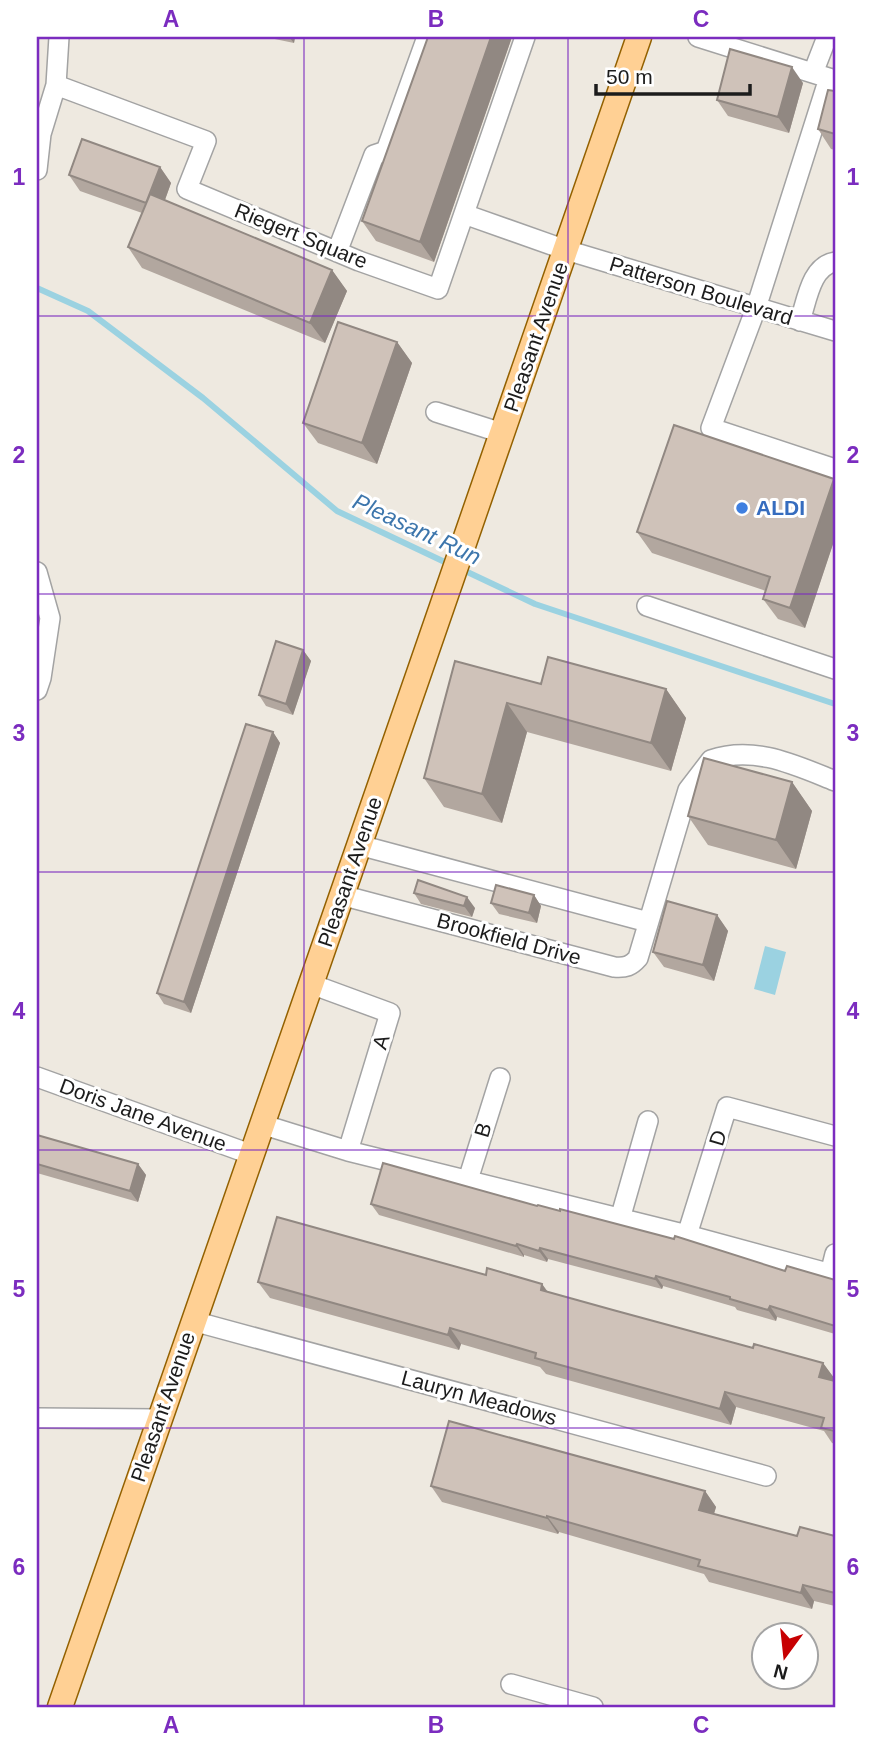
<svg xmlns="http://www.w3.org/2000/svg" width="872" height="1744" font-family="Arial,sans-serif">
<rect width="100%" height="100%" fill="#eee9e0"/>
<path fill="#9bd2e1" d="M765,946L786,952L775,995L754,989Z"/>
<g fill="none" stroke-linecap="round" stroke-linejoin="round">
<path stroke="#9bd2e1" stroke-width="6" d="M37,288L88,311L203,398L337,511L451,565
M461,569L535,604L835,704"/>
<defs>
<path id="minor" d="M698,37L835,80
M813,73L827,37
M829,78L756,308L711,428L835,469
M56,85L206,141L187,189L359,261L438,289L525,37
M37,170L41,134L56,85L59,37
M464,214L566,250L835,331
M337,252L374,155L386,151L427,37
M800,321C807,300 811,266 835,262
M436,412L502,433
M37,572L50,618L41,678L37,690
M647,606L835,669
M359,845L648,922
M341,895L614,967C626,968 631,966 638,958L688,790L711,760C754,745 795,765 835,781
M311,984L390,1013L348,1151
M37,1077L250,1154
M261,1124L348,1151L687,1235L835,1275
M467,1183L500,1078
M620,1219L648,1121
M687,1235L727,1107L835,1136
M830,1274L835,1254
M193,1321L766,1476
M37,1418L157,1419
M511,1684L593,1707"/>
<path id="major" d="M60,1707C248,1149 450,595 639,37"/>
</defs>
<use href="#minor" stroke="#a3a3a3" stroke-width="22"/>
<use href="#major" stroke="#936100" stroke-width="27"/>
<use href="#minor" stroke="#fff" stroke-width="19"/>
<use href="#major" stroke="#ffd094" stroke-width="24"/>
</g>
<path fill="#b2a79f" d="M265,37H295L294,43Z
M428,37H512L434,262L376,241L362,221Z
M803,83L789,133L728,116L717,100Z
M835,91V150L831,149L818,129Z
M160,167L171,183L165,200L332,270L347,291L325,343L142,268L128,247L142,213L80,191L69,175Z
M397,342L412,363L377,464L318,443L303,423Z
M834,479L835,482V538L805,628L778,619L763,599L766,591L652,553L637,532Z
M303,650L311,661L293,715L266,706L259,695Z
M455,661L541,684L666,689L686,718L671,771L527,732L502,823L444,807L424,778Z
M273,732L280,743L191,1013L164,1004L157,993Z
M792,782L812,811L796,869L708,845L688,816Z
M414,893L475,908L472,917L421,904Z
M534,895L541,906L537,923L499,914L491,903Z
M717,915L728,931L714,981L664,967L653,952Z
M37,1135L138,1164L146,1175L138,1202L37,1173Z
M371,1204L537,1206L785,1271L835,1280V1277V1334L777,1317L776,1321L737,1310L735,1307L663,1286L662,1289L548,1259L547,1262L524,1255V1257L379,1215Z
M486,1275L542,1284L548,1292L753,1348L823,1363L834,1378V1381H835V1444L832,1443L824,1431L736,1407L731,1425L546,1374L540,1367L461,1344L459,1350L270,1298L258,1282Z
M431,1486L705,1491L716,1507L714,1514L797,1536H835V1606L814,1601L812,1609L709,1582L704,1574L559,1532L558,1534L442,1502Z"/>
<path fill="#918882" d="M289,37H295L294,43Z
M491,37H512L434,262L420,242Z
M792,67L803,83L789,133L778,117Z
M160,167L171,183L158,219L147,203Z
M332,270L347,291L325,343L310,323Z
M397,342L412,363L377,464L362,443Z
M834,479L835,482V538L805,628L790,608Z
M303,650L311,661L293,715L286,704Z
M666,689L686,718L671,771L651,743Z
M507,703L527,732L502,823L482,794Z
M273,732L280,743L191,1013L184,1002Z
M792,782L812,811L796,869L776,840Z
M534,895L541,906L537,923L529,913Z
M467,897L475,908L472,917L464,906Z
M717,915L728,931L714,981L703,965Z
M138,1164L146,1175L138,1202L130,1191Z
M517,1244L524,1255V1257L516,1246Z
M540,1248L548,1259L547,1262L539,1251Z
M656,1276L663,1286L662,1289L655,1279Z
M542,1284L553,1300L541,1290Z
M770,1306L777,1317L776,1321L768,1310Z
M450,1328L461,1344L459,1350L448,1335Z
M823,1363L834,1378L830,1393L819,1377Z
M725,1392L736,1407L731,1425L720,1409Z
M705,1491L716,1507L710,1526L699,1510Z
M547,1516L559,1532L558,1534L547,1518Z
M803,1585L814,1601L812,1609L801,1593Z"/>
<path fill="#cfc2b9" stroke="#918882" stroke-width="2" d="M428,37H491L420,242L362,221Z
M730,49L792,67L778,117L717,100Z
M828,90L835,91V134L818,129Z
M82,139L160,167L146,203L69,175Z
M150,194L332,270L310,323L128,247Z
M338,322L397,342L362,443L303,423Z
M674,425L834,479L790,608L763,599L770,577L637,532Z
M276,641L303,650L286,704L259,695Z
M548,657L666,689L651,743L507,703L482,794L424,778L455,661L541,684Z
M246,724L273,732L184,1002L157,993Z
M704,758L792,782L776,840L688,816Z
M418,880L467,897L464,906L414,893Z
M496,885L534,895L529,913L491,903Z
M667,901L717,915L703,965L653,952Z
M37,1135L138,1164L130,1191L37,1164Z
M383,1163L537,1206L538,1205L560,1211V1209L674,1239L675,1236L785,1271L787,1266L835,1280V1277V1326L770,1306L768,1310L730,1299V1297L656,1276L655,1279L540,1248L539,1251L517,1244L516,1246L371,1204Z
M277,1217L486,1275L487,1268L542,1284L541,1290L613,1310L753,1348L754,1344L823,1363L819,1377L835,1381V1431L821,1428L824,1418L725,1392L720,1409L535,1358L536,1353L450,1328L448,1335L258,1282Z
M449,1421L705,1491L699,1510L797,1536L800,1527L835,1536V1593L803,1585L801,1593L698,1566L700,1560L547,1516V1518L431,1486Z"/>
<path fill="none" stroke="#7b2cbf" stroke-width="2" stroke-opacity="0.55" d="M304,37V1707M568,37V1707M37,316H835M37,594H835M37,872H835M37,1150H835M37,1428H835"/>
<circle fill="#3f7fe0" stroke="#fff" stroke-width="2.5" cx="742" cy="508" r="7"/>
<g text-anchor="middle" stroke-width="6" stroke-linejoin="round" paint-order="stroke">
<g font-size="21" fill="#1c1c1c" stroke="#fff">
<text transform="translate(301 236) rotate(22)" y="7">Riegert Square</text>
<text transform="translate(701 291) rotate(17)" y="7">Patterson Boulevard</text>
<text transform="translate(536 337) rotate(-71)" y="7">Pleasant Avenue</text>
<text transform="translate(350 872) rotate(-71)" y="7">Pleasant Avenue</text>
<text transform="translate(509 939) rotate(15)" y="7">Brookfield Drive</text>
<text transform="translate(381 1042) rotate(-73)" y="7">A</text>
<text transform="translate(143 1115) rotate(20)" y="7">Doris Jane Avenue</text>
<text transform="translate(483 1130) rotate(-73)" y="7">B</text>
<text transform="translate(718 1138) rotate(-73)" y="7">D</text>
<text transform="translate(479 1398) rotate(15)" y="7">Lauryn Meadows</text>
<text transform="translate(163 1407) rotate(-71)" y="7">Pleasant Avenue</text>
</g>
<g font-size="21" font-weight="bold" fill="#366cbe" stroke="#fff" text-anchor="start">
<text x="756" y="515">ALDI</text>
</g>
<g font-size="23" font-style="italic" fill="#3d76ac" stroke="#fff">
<text transform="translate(417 529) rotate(25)" y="8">Pleasant Run</text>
</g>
</g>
<rect width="872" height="1744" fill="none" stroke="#ffffff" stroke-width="77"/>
<g transform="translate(785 1656) rotate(195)"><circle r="33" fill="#ffffff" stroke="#a4a4a4" stroke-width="2"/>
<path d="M0-5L12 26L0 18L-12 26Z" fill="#c70002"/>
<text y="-10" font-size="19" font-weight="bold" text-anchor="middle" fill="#1c1c1c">N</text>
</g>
<path d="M596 84v10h154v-10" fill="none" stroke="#1c1c1c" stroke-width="3.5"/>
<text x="606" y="84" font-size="21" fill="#1c1c1c" stroke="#ffffff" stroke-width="5" paint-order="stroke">50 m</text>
<rect x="38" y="38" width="796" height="1668" fill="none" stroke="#7b2cbf" stroke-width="2.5"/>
<g font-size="23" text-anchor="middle" font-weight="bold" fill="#7b2cbf">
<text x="171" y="27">A</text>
<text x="436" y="27">B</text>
<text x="701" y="27">C</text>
<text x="19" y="185">1</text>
<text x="853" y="185">1</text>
<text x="19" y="463">2</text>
<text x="853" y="463">2</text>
<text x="19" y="741">3</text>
<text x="853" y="741">3</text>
<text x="19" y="1019">4</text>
<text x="853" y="1019">4</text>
<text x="19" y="1297">5</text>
<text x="853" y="1297">5</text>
<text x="19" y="1575">6</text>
<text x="853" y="1575">6</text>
<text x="171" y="1733">A</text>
<text x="436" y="1733">B</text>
<text x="701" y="1733">C</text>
</g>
</svg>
